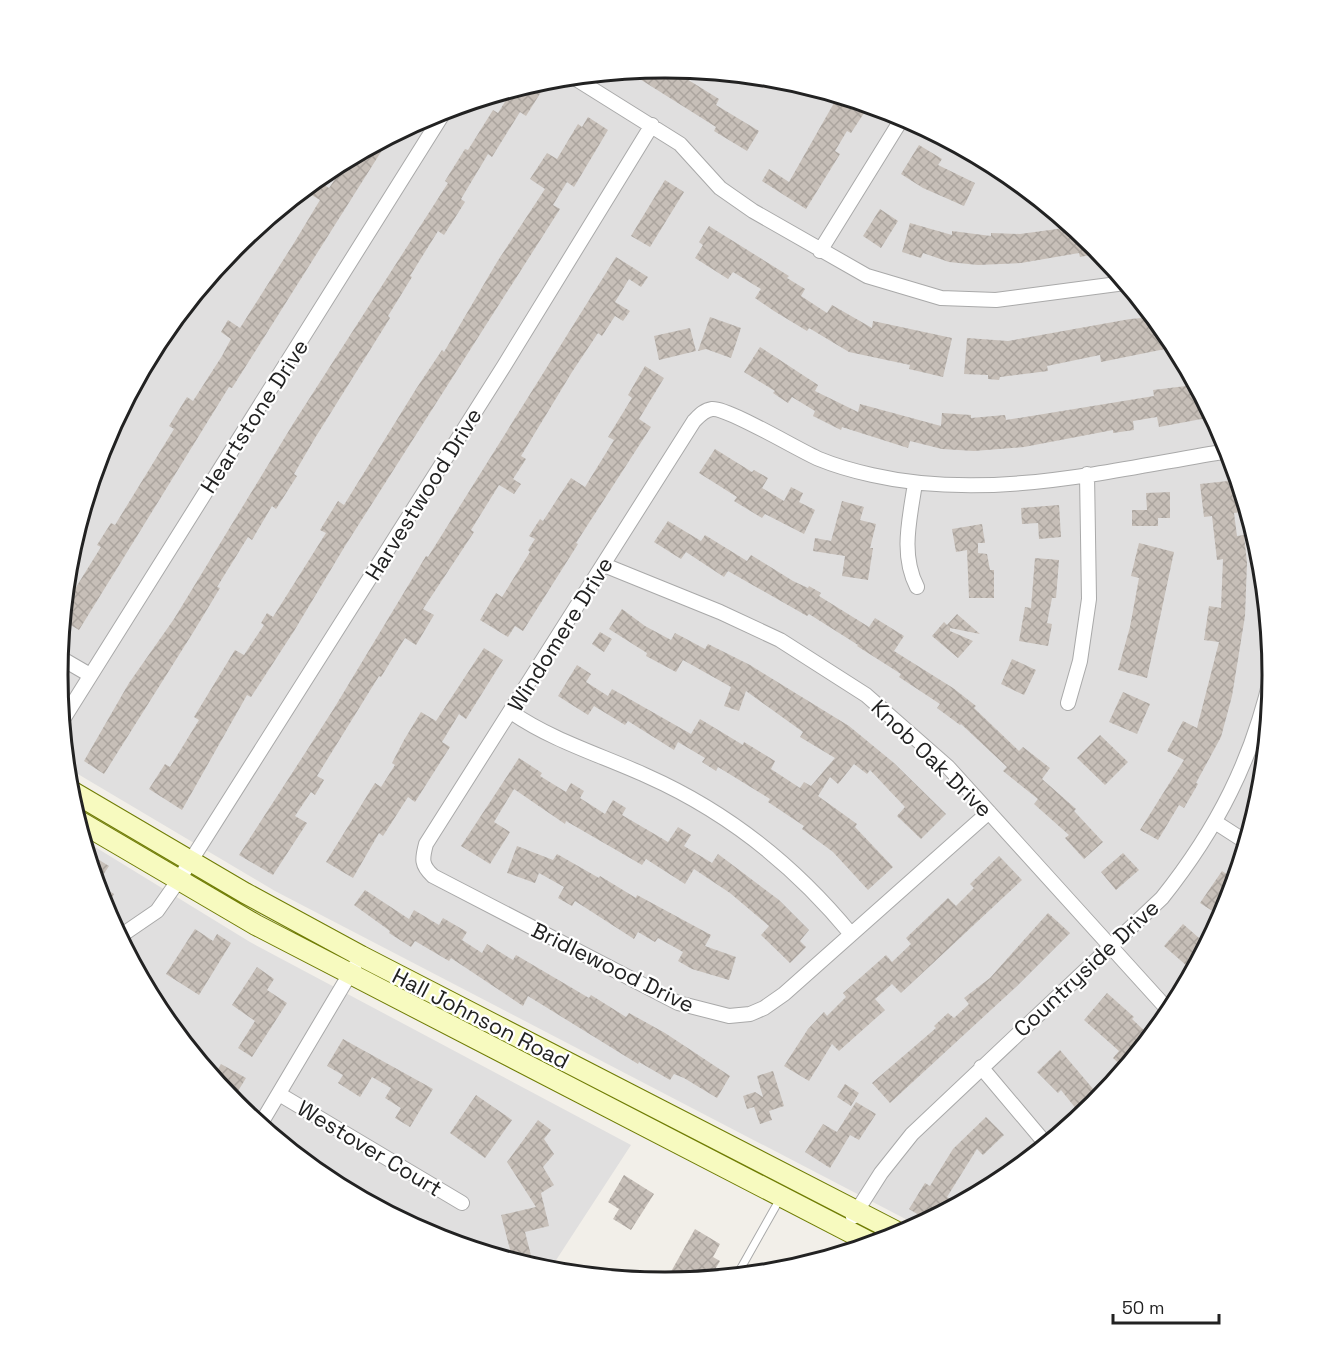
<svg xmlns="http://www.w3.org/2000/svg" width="1329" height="1350" font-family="'Space Grotesk',sans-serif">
<defs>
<pattern id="building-cross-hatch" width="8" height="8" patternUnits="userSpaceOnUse" patternTransform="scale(1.5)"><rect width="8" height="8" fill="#c7bfb8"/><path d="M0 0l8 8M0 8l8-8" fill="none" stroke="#aba49e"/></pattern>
</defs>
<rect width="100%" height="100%" fill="#f2efe9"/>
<path fill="#e0dfdf" d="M665,68L783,79L897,114L1002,170L1094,246L1170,338L1226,443L1260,557L1272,675L1260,794L1226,908L1169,1013L1094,1105L1002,1180L917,1225L275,891L66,767L57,675L69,556L103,442L160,337L235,245L327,170L432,114L546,79Z
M82,839L250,942L631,1145L549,1271L432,1236L327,1180L235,1104L159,1012L103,907Z"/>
<path fill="url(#building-cross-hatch)" d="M669,68L719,99L716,105L759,131L747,151L714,131L716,127L627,71Z
M529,84L541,92L526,116L520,112L492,157L488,154L461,199L465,202L444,235L438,231L410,276L412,277L388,316L390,318L315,438L294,474L297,476L276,509L272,506L252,540L248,537L217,587L220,588L194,631L104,774L84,761L129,683L174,619L293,424L448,183L445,181L465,149L468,150L493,110L498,113L513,89Z
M838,96L868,107L851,133L847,131L835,151L840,154L806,209L762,181L769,169L789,182Z
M588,117L608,130L574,187L567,182L553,205L560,209L345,546L294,631L251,697L247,695L182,810L149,789L165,764L170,767L199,720L194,717L235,650L244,655L264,625L261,623L267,613L273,617L326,533L320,530L338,501L344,505L416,389L442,350L444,352L497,262L545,189L530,179L547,153L557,159L578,124L582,127Z
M391,136L232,388L229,387L79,630L62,620L66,588L73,592L101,547L97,545L111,523L115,525L174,429L169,426L187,397L193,401L222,356L231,339L221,332L228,320L240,328L294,243L320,200L310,194L318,181L329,188L340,172L343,174L356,154Z
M919,145L942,159L938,165L975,183L964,206L923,188L901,174Z
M665,180L684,192L650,247L631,236Z
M880,209L898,221L881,248L863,236Z
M910,223L952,235V231L991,236V233L1020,234L1072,227L1100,253L1080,257L1079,253L1021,263L978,265L949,262L923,253L921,258L902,252Z
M709,226L789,276L787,278L805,289L801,296L827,313L832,305L872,328L873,321L952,338L943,377L909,369L910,365L849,352L809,328L807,331L774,311L755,298L761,289L733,272L728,279L695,258L703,245L699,242Z
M616,257L648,277L641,287L629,279L615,302L630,311L623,321L615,316L602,336L598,333L572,372L521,456L526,459L513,479L521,484L514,494L499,485L471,530L474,532L423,609L434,615L416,645L405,638L381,677L379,676L317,776L324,780L315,795L311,792L295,816L307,823L273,875L239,855L333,710L426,556L428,557Z
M710,317L741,328L731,358L706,349L698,351Z
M1153,317L1175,347L1101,362L1100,355L1047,366L1048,371L1000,377L999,380L988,379V375L964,374L967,338L1008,341L1130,319Z
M690,328L696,351L659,360L654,336Z
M760,347L818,385L815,391L858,412L860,404L941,426L942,413L971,415V418L1005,415L1006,420L1154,396L1153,390L1186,386L1187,390L1197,389L1212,417L1159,427L1157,417L1133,421L1134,430L1113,433V430L1024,447L974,451L942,449L910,441L908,448L842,427L841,430L813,416L815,411L792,397L788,403L773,393L775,391L744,372Z
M645,366L664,378L639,419L651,427L576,543L578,544L523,631L515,626L508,637L480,620L496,593L502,597L530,552L528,550L535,539L529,536L540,519L543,521L571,478L585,487L614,440L608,437L632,398L628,395Z
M715,449L752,472L754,470L768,478L762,488L784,501L791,487L803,493L799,502L815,510L804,534L765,514L762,518L734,501L737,497L699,473Z
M1237,480L1242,512L1234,513L1237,536L1244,535L1247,563L1245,616L1232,696L1221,737L1196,783L1198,784L1184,808L1179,805L1158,840L1140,830L1184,760L1167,751L1183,721L1197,728L1219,642L1204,640L1209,606L1221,608L1223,559L1217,560L1212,516L1204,517L1200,484Z
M1170,492V518H1158V526H1132V510H1147L1146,493Z
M842,501L864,507L860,520L876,524L870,548H873L868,580L842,576L845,556L813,551L815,538L831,541Z
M1059,505L1061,537L1039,539L1038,523L1022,524L1021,508Z
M668,521L701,541L705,535L747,561L751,555L793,581L808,588L809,586L821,593L819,596L869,627L875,618L904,636L894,651L953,688L976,706L974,708L1019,751L1023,747L1050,768L1042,779L1076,809L1074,811L1103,842L1084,859L1065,838L1069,835L1034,804L1038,799L1003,771L1007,767L961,724L960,725L937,708L940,704L899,677L901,674L857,646L858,645L809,614L807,616L728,571L724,577L686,552L681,559L654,542Z
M982,524L985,543H978V553L987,554L990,570H994V598H969L967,550L956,552L952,529Z
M1139,543L1174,552L1147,678L1118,670L1130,627L1139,578L1131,576Z
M1035,558L1059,560L1056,598H1052L1047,623L1052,624L1048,646L1019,641L1025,607L1031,608Z
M622,609L645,626L671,640L675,633L705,649L708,644L750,665L849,726L894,763L946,814L921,839L897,816L905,807L870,770L867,774L854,764L838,784L830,777L818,796L857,824L855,827L893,867L868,890L833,852L802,829L804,826L768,802L770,799L718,767L716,771L702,762L705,758L678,742L674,750L628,721L625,725L594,706L588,715L558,696L577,665L591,674L586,682L608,696L612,689L691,734L700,719L743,745L744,742L775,761L771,769L800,788L804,782L811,786L835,758L800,737L803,732L746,691L739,711L724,706L731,687L683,660L676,672L646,656L647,653L609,629Z
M957,614L980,634L950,628V631L973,641L958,658L932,636L944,622L947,625Z
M600,632L612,639L604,652L592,644Z
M484,648L503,660L466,719L459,714L442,742L450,747L415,802L408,797L383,836L379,833L353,878L326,862L375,783L381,787L395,765L392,763L404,740L421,712L436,721Z
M1012,659L1036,670L1024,695L1001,684Z
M1123,692L1150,704L1137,734L1109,722Z
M1100,735L1128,762L1105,785L1077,758Z
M519,758L542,773L540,776L566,792L571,783L584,791L580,798L605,814L613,800L626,808L622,815L668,842L678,827L691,835L684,846L712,863L718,854L779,900L809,930L800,941L806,947L790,963L761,935L769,926L730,893L694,869L685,884L646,859L642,865L566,821L565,824L514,789L494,822L510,832L490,864L461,846Z
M517,846L553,860L557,854L599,878L600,876L636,898L637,895L711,935L705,946L736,957L729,980L692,969L678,961L683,952L658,938L655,942L638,932L634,939L575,901L572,906L558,898L564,887L539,873L535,883L507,873Z
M86,852L109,866L97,884L114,894L104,909Z
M1123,853L1139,870L1116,890L1101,872Z
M999,856L1022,880L901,993L892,984L875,999L885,1010L839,1051L832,1044L809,1081L784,1066L808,1029L824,1012L827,1016L846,997L843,993L886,955L892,962L911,944L906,938L948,898L956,906L974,888L970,884Z
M1222,871L1234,879L1226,906L1220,902L1214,912L1200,903Z
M365,890L409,919L414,910L439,925L443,918L467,932L462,940L482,953L487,944L513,960L516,955L589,998L591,995L626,1017L629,1013L665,1033L730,1076L717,1098L684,1078L674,1074L670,1080L639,1062L638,1064L528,996L523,1006L451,958L449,961L415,941L411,947L389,933L390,931L354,905Z
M1048,913L1070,933L1017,986L890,1103L872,1083L936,1028L934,1026L948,1013L954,1018L969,1004L964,998L990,978Z
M1183,924L1206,944L1187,966L1164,946Z
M195,929L213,941L217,934L231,943L199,995L166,974Z
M257,967L274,979L267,990L287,1003L252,1057L238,1048L255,1021L232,1005Z
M1107,993L1134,1017L1132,1019L1150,1036L1124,1068L1113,1058L1119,1051L1084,1020Z
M343,1039L433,1089L410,1127L395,1118L401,1108L385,1098L391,1088L372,1077L360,1097L338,1083L343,1075L327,1066Z
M1060,1050L1100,1097L1081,1115L1061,1090L1058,1093L1037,1072Z
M221,1064L246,1078L232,1101L213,1078Z
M773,1071L784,1106L769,1111L772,1120L760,1124L754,1107L747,1109L743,1096L755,1092L763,1097L757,1076Z
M845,1084L859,1093L851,1106L837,1097Z
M476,1095L512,1120L485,1158L450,1133Z
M856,1102L876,1114L859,1140L850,1135L830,1168L805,1152L823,1124L837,1132Z
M986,1117L1004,1135L983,1155L977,1149L947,1197L958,1204L927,1220L909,1209L925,1183L930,1186L953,1149Z
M538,1120L551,1130L544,1139L554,1154L543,1167L554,1185L541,1193L549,1226L525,1232L534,1267L513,1261L501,1215L536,1207L507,1162Z
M624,1175L654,1194L631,1230L613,1219L619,1209L608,1202Z
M695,1229L720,1244L713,1257L720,1261L710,1278L675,1281L668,1277Z"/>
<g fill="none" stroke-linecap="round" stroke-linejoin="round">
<defs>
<path id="lane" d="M737,1275L781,1197"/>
<path id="street" d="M573,77L680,144L720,188L753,211L867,276L941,298L996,300L1125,283
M820,251L903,117
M915,483C910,518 900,554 917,587
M604,565L720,612L780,640L866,695L948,767L1170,1012
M59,657L90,675
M1068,703L1080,661L1089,599L1087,474
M511,712C553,741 601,755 647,776C728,812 795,866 851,934
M62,721L446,109
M989,812L784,994L764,1008L750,1014L729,1016L678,1003L433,876C421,865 422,859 426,844L694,421C699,416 704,410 712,409C727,407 800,451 819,459C836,466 854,471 872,475C990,502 1111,470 1228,451
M1215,822L1246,842
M119,937L157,911L178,881L504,366L652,125
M981,1067L1046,1144
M279,1094L462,1203
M260,1125L354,967
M853,1217L881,1173L912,1134L1162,898C1217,829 1253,759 1272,672"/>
<path id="secondary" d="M68,789L245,893L361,956L901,1234
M77,820L256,925L873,1244"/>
</defs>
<use href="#lane" stroke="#a9a9a9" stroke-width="9"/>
<use href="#street" stroke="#a9a9a9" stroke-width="16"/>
<use href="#secondary" stroke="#707d05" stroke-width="22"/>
<use href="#lane" stroke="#fff" stroke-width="7"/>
<use href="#street" stroke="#fff" stroke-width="14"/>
<use href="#secondary" stroke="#f7fabf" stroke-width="20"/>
</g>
<g text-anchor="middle" stroke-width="4.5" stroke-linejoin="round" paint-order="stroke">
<g font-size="22" fill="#222" stroke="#fff">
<text transform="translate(254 416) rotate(-57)" y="8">Heartstone Drive</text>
<text transform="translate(423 494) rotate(-58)" y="8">Harvestwood Drive</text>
<text transform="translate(560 634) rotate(-58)" y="8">Windomere Drive</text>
<text transform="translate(932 758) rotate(44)" y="8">Knob Oak Drive</text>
<text transform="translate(613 967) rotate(26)" y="8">Bridlewood Drive</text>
<text transform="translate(1086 968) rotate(-43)" y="8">Countryside Drive</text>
<text transform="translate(481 1018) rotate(27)" y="8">Hall Johnson Road</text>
<text transform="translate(370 1148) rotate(31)" y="8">Westover Court</text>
</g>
</g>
<path d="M0 0H1329V1350H0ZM68 675a597 597 0 1 1 1194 0a597 597 0 1 1-1194 0Z" fill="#fff" fill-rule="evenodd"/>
<path fill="none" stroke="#222" stroke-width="3" d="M68 675a597 597 0 1 1 1194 0a597 597 0 1 1-1194 0Z"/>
<path d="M1113 1314v9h106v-9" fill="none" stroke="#222222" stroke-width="3"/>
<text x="1122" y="1314" font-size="18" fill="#222222" stroke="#ffffff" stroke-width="4.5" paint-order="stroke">50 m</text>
</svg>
